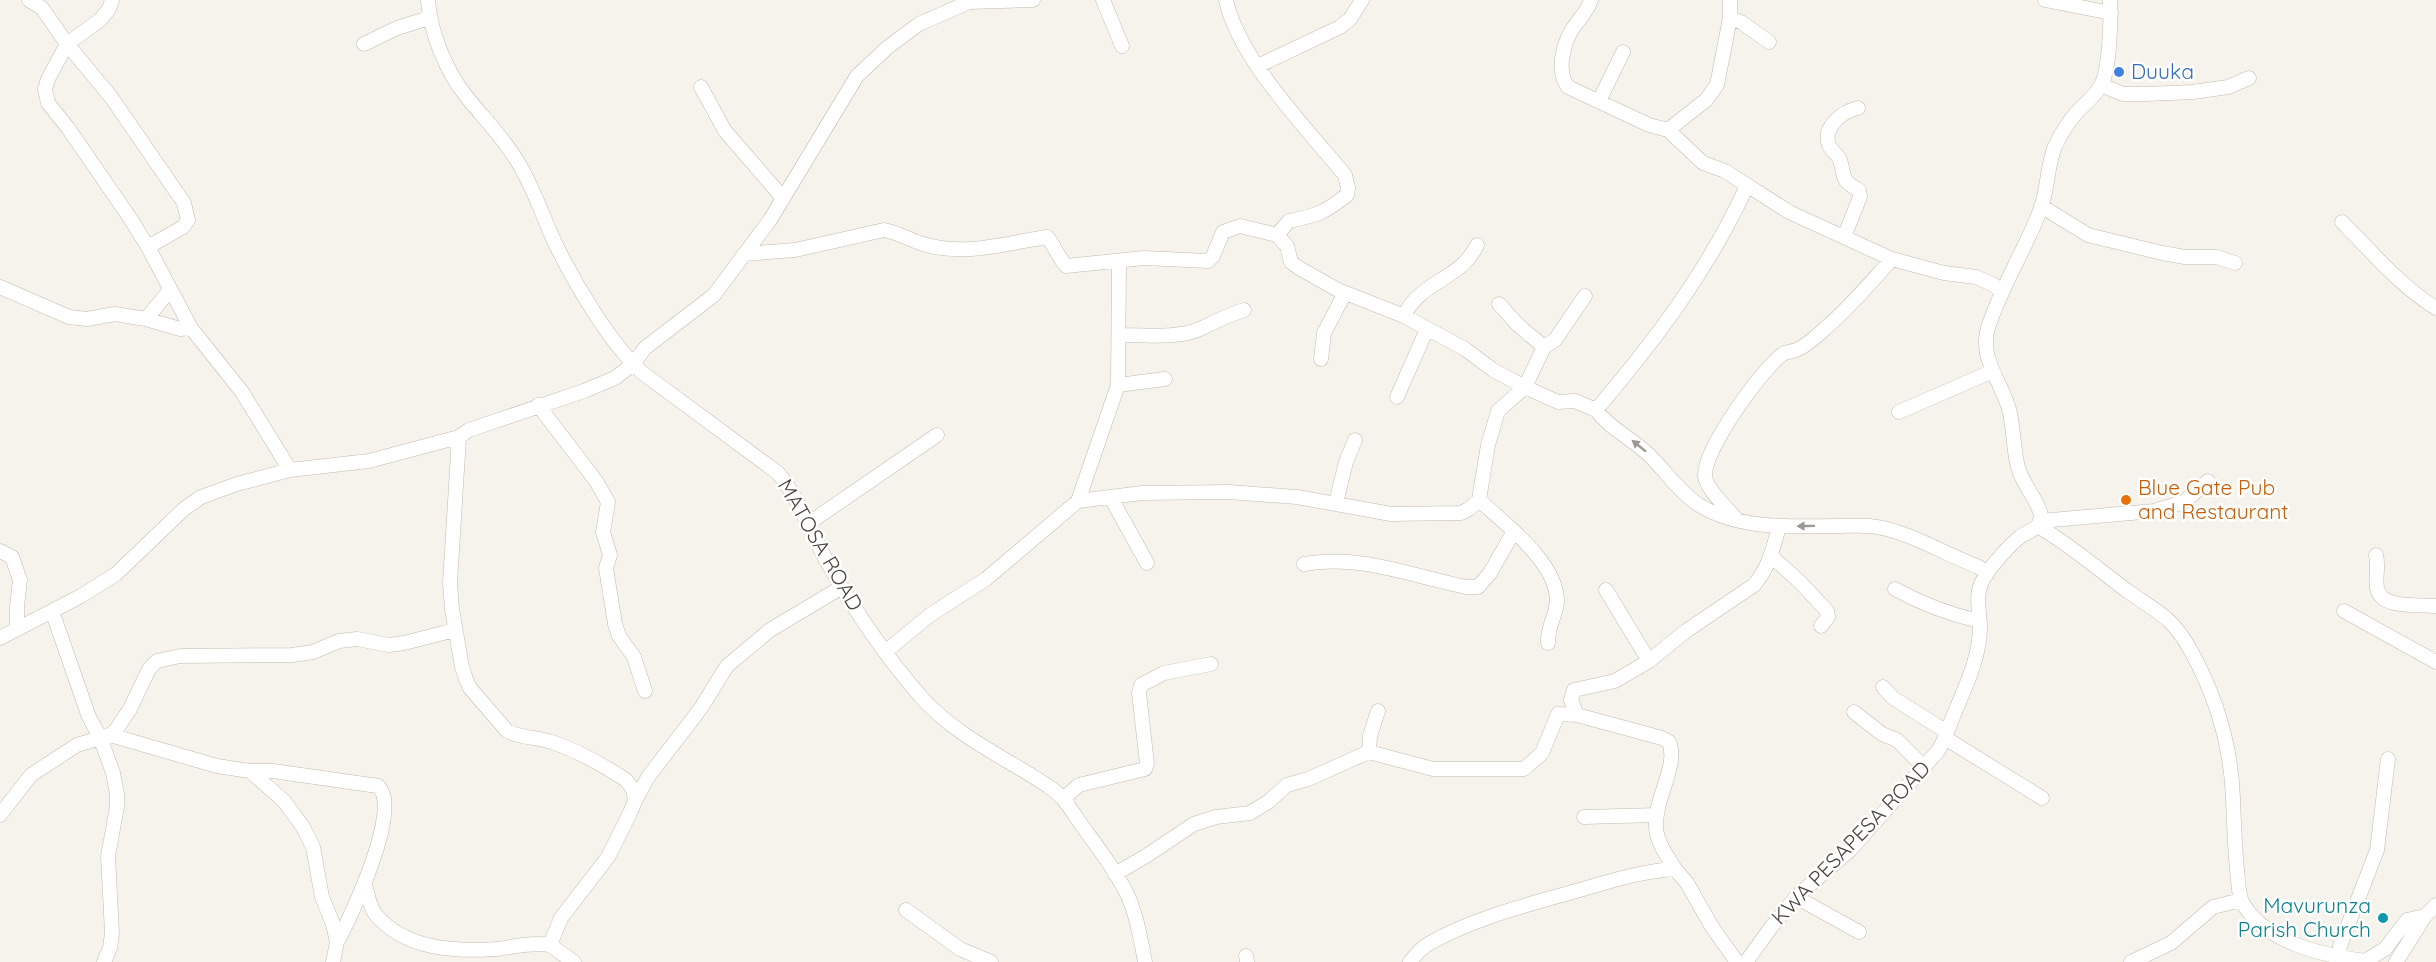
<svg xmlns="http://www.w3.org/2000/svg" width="2436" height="962" font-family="Quicksand,sans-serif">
<rect width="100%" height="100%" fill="#f6f3ec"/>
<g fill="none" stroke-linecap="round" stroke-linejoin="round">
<defs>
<path id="minor" d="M29,0L42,8L67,44L111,97L184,203L188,220L183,227L148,247
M112,0L109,9L100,20L67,44L48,79L45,89L48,103L68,128L130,218L148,247L191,328L242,392L290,470
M428,0C430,32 446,71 466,96C484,119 505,139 519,164C534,189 543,217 555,243C575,284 610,344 644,374L778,473C799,499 810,530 826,560C853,608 885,656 922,698C957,737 1006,758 1048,786C1064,796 1073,813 1083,827C1099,849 1116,871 1128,896C1137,917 1141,940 1145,962
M1103,0L1122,46
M1226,0C1238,58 1307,129 1345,175L1348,188L1347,195C1324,213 1318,215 1289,221L1277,235
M1591,0C1588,11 1579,19 1573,28C1563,44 1556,71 1568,87L1649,125L1668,130L1703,163L1725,171L1789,212L1892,259L1944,273L1976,277L1994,285L2002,293
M2045,0L2111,13
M1730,18L1741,22L1769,42
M364,44L397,28L429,18
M1258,66L1340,27L1350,19L1362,0
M2101,85L2123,94H2146L2193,92L2228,87L2249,78
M701,87L725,131L783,198
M1599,101L1623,52
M1668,130L1706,100L1717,85L1730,18V0
M1747,186C1707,272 1657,338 1596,410C1609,428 1631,438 1648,454C1665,470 1679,492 1699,505C1741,531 1794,526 1841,526C1853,526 1866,525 1877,527C1909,532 1947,555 1979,567L1987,574
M2041,206L2088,235L2162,253L2185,257H2217L2235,263
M2342,222C2372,252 2400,286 2436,308
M1844,237L1860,197L1859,190C1839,179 1846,178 1840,160C1838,154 1831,151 1829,145C1822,127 1843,111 1858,108
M744,254L795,250L884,230C899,233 910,240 923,244C965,257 1006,243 1047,237C1055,246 1058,257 1066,266L1144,258L1208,261L1213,256L1223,232L1240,226L1277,235L1287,246L1291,262L1299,268L1338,290L1404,316L1465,349L1493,370L1525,387L1544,347L1555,340L1585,296
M0,287L69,317L87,319L115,314L146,319L170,290
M1499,304L1518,325L1544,347
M1404,316C1420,281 1462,279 1477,245
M146,319L180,329L191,328
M1119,335C1142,335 1181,339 1202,328C1216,321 1229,315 1244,310
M1321,359L1324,333L1345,293
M1118,385L1165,379
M1397,397L1427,329
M538,405L596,481L608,502L603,532L610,555L606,568L615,624L619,636L634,657L645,691
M1899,412L1993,371
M459,437L450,583L452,609L462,667L466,679L470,688L507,731C520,738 537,737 552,742C578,751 603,765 626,780L633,789L635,801L630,813L608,857L561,918L550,945L574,962
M1111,498L1147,563
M1479,500C1505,524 1558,563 1557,602C1556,616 1547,627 1548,643
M1078,501L1142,493L1229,492L1297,497L1391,514L1461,513L1469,509L1479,500L1488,445L1498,411L1525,387L1558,402L1575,401L1596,410
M1336,503L1346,462L1355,440
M1737,520C1728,508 1707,491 1705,476C1703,451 1762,368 1783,354C1787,351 1792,352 1796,350C1807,346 1820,333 1829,325C1852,305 1871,282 1892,259
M2040,521L2154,511L2184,502L2208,481
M809,523L937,435
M2038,526C2070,545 2097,568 2126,590C2157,612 2172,616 2191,651C2216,696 2231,747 2233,798C2234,826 2235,853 2238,880C2239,887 2239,896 2242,902C2265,943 2322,955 2365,961L2385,949L2407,920L2425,916
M0,551L12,557L20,580L17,606V628
M2376,555C2379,567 2375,577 2377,588C2381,610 2420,604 2436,606
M1771,556L1801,583L1827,611L1828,617L1821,626
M1304,564C1360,554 1412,576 1466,587H1478L1490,573L1514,531
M1895,589C1922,604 1948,614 1979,621
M1606,590L1649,661
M52,611L89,717L100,737L113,773L117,794V807L108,856L112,933L110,948L104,962
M2344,611L2436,662
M0,638L81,596L116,574L184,509L201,497L237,484L290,470L369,461L459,437L469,430L584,391L615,378L633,364L645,348L714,295L770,220L857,76L888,47L919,24L969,2L1033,0
M885,652L930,615L986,579L1078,501L1118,385L1119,262
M1883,687L1893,698L1947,732
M1854,712L1882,734L1897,740L1924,767
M1577,715L1571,700L1574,690L1615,681L1649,661L1686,631L1754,585C1769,568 1773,548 1779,527
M110,735L217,766L250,771L284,801L303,827L313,847L322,897L333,924L337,942L333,962
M1945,738L2042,798
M1369,752L1370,736L1378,711
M250,771H273L378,786C403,807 351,917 337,942
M1063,799L1079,785L1145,769L1147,764L1139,693L1141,685L1164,673L1211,664
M635,801L648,777L701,708L727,666L770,630L842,587
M0,815L31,775L77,745L110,735L116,730L130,709L149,669L157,661L180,656L292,655L313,652L339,641L357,639L389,645L404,643L455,630
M1584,817L1657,815
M1115,874L1146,856L1194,824L1216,817L1250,813L1268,802L1287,785L1308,779L1369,752L1433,769H1524L1542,753L1558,714L1577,715L1662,738L1669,742C1679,765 1654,800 1656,826C1656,841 1667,856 1675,869
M365,885C368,895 369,906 376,915C405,949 454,952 496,949C515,947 531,942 550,945
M1796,897L1859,932
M906,910L960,949L991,962
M1246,956L1247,962
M2339,956L2340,946L2377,850L2388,759
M1410,962C1416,954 1421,948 1430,943C1474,918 1527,905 1576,891C1608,882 1641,871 1675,869L1687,883L1712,927L1737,962
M1746,962L1772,926L1796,897L1851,849L1938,751L1945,738C1957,701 1980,666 1980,626C1979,603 1973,592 1989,570C1998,559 2008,546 2020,537C2027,531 2042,529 2041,516C2039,501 2022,484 2018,467C2013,449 2014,428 2009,409C2001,381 1979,358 1988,328C2001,286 2026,249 2041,208C2048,188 2047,166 2055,146C2061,134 2068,122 2077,112C2085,104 2096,95 2101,85C2110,70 2111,18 2110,0
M2131,962L2171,943L2213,907L2241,900
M2396,962L2425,916L2436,905"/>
</defs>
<use href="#minor" stroke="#c2bbae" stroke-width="15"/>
<use href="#minor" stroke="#fff" stroke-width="14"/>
</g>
<defs><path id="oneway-solid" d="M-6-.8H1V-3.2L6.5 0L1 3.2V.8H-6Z" transform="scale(1.5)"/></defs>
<g fill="#9c9892">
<use href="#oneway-solid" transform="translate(1639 446) rotate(-141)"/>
<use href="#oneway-solid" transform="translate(1806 526) rotate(179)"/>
</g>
<circle fill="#3f7fe0" stroke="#fff" stroke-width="2" cx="2119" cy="72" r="6"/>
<circle fill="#e8710a" stroke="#fff" stroke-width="2" cx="2126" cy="500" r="6"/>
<circle fill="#0f9aa8" stroke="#fff" stroke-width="2" cx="2383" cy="918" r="6"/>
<g text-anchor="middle" stroke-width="5" stroke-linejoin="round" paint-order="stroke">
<g font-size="21" fill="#366cbe" stroke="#fff" text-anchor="start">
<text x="2131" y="79">Duuka</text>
</g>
<g font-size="21" fill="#c56008" stroke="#fff" text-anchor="start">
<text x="2138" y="495">Blue Gate Pub<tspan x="2138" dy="24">and Restaurant</tspan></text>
</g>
<g font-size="21" fill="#4b4439" stroke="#fff">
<text transform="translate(820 545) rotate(60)" y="7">MATOSA ROAD</text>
<text transform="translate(1851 843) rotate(-46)" y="7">KWA PESAPESA ROAD</text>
</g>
<g font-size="21" fill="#0d838f" stroke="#fff" text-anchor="end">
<text x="2371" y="913">Mavurunza<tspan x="2371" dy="24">Parish Church</tspan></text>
</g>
</g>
</svg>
